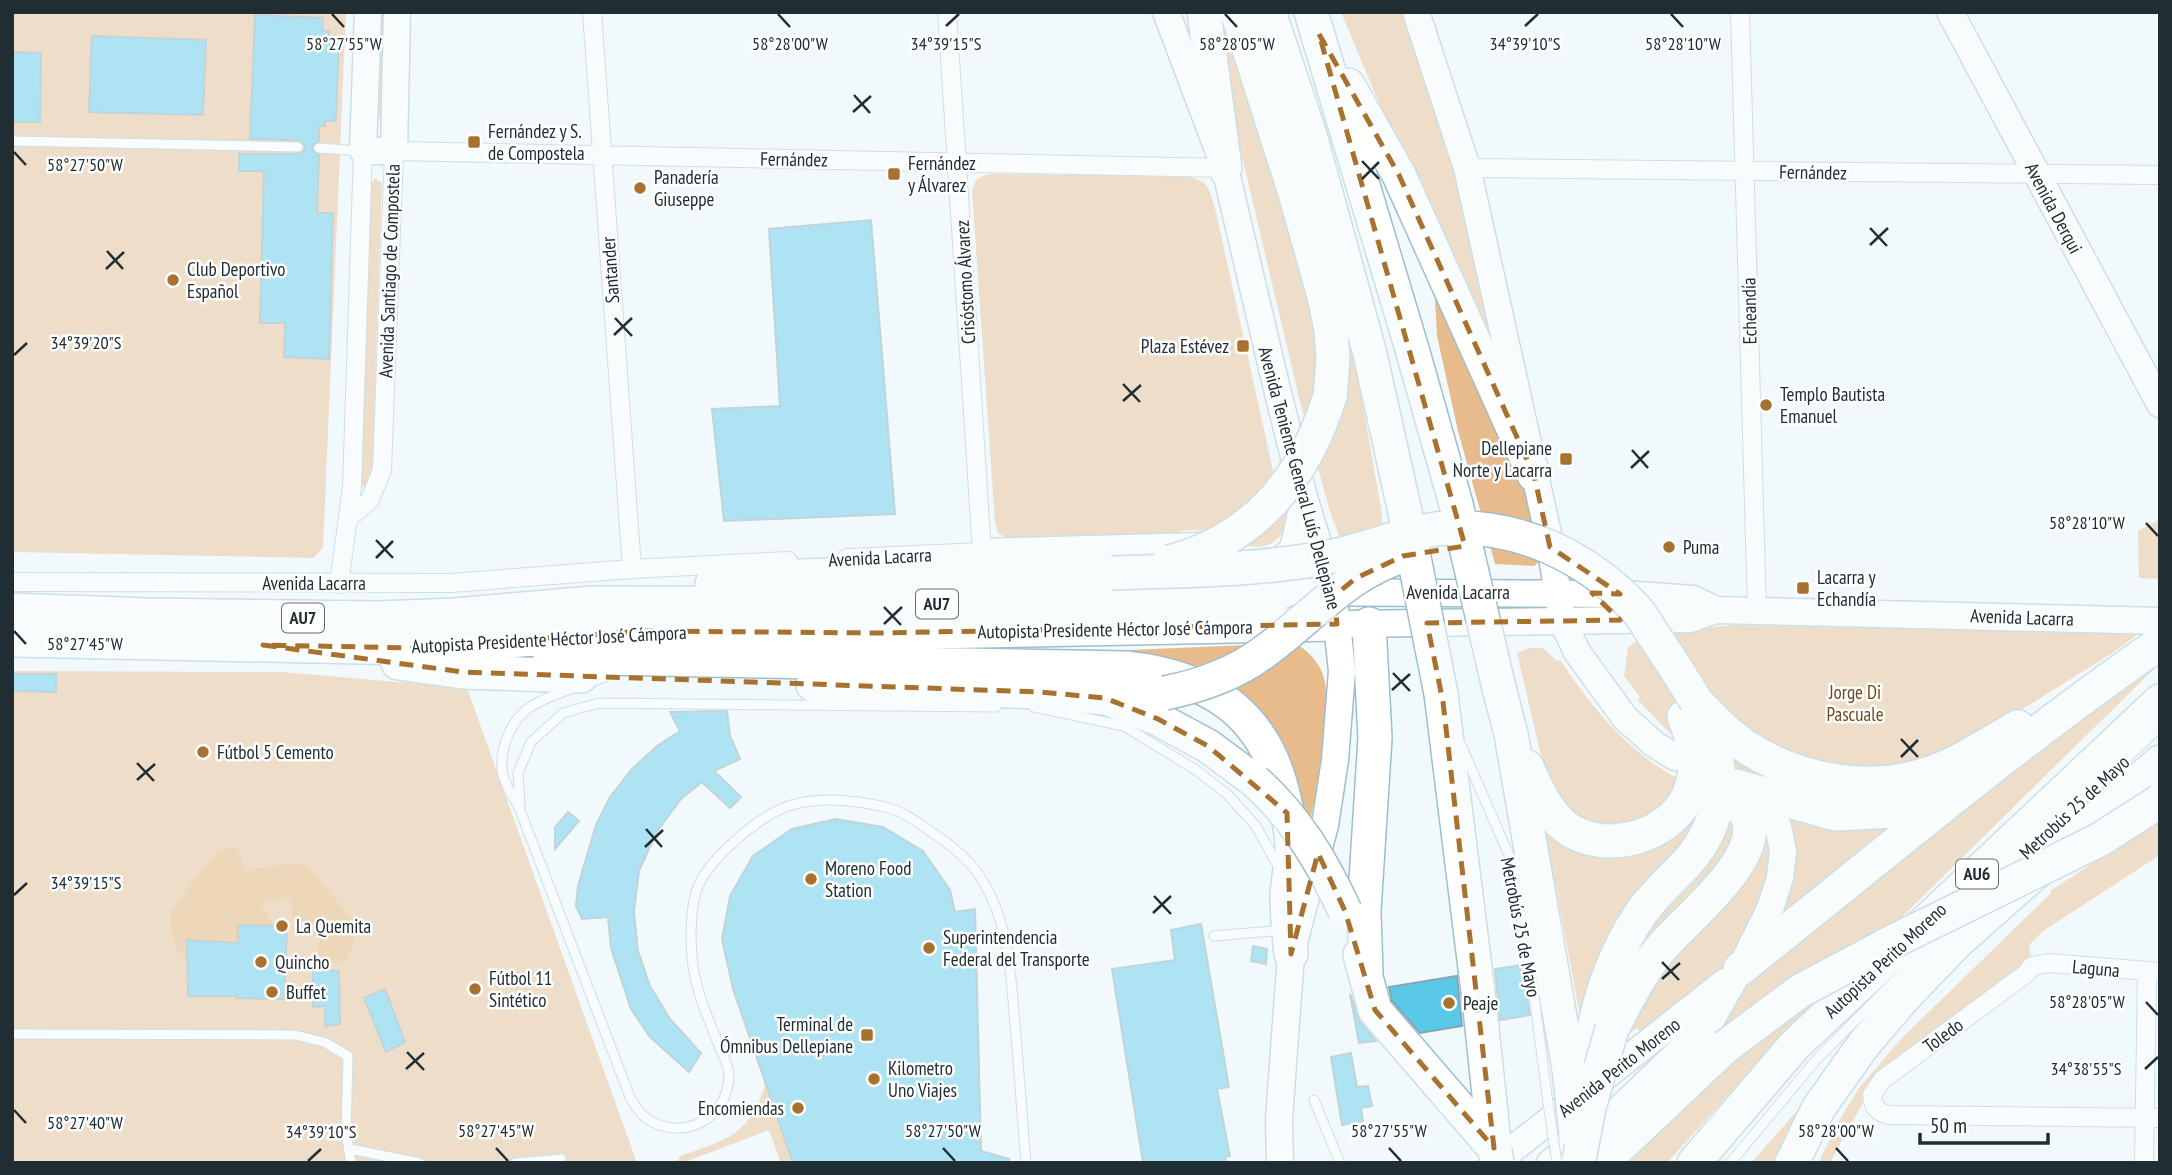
<svg xmlns="http://www.w3.org/2000/svg" width="2172" height="1175" font-family="'PT Sans Narrow',sans-serif">
<rect width="100%" height="100%" fill="#f2f9fc"/>
<path fill="#e8bb8d" d="M12,12H346L323,548L313,558L12,552Z
M376,12H388L383,116L379,119L376,118Z
M1210,12H1228L1338,395L1256,12L1355,360L1381,508L1388,575L1343,546L1330,512L1300,402L1223,76Z
M1341,12H1407L1451,153L1502,367L1386,120Z
M987,174L1180,176C1207,179 1208,184 1215,208L1274,475C1283,495 1298,520 1277,539C1253,560 1223,532 1197,530C1182,529 1168,535 1154,537C1139,539 1122,538 1106,538C1074,539 1042,539 1009,540L998,533L995,523L972,191L976,180Z
M375,178L382,183L372,479L366,490L360,483L371,184Z
M1428,274L1516,445L1541,560L1534,566L1495,564L1458,431L1437,336L1435,299Z
M2160,519V579L2139,578L2138,531Z
M1739,625L1856,628H1999L2137,635L2117,650L1965,745L1872,774L1682,746L1638,700L1640,697L1624,676L1628,647L1643,637L1708,627Z
M1294,643C1307,650 1318,660 1323,675C1328,690 1326,708 1325,723C1322,769 1312,813 1302,858L1240,704L894,649L1129,650Z
M1530,648H1543L1556,660L1561,661C1593,709 1628,752 1679,779L1664,807L1616,831L1568,814L1545,773L1517,653Z
M2160,663L1788,1029L1667,1163H1628L1734,1060L1609,1135L1747,973L1956,812L2062,736L2120,685Z
M12,671L282,672L467,688L637,1163H12Z
M1725,749L1806,799L1736,842L1613,987L1672,891Z
M1693,803L1703,815L1581,1021L1542,814L1574,844Z
M1785,809L1903,818L1774,922Z
M2160,821V855L2043,931L2029,945L2031,958L1869,1089C1858,1115 1843,1137 1830,1163H1815L1819,1162L1837,1124L1859,1088L1902,1038L2050,894L2051,890Z
M1759,822L1773,838L1766,890L1728,968L1643,1034L1637,1028L1620,1040L1628,1019Z
M765,1085L792,1159L781,1163L769,1130L682,1163H677L680,1156C727,1139 748,1137 765,1085Z
M1805,1102L1776,1163H1751Z"/>
<path fill="#e8ab68" d="M237,848L246,870L280,865H307L358,927L347,961L317,966L319,938L295,924L288,896L260,904L274,926L206,971L178,951L171,933V910L218,850Z"/>
<path fill="#59c8e9" stroke="#85a6b1" stroke-width="2" d="M255,15L323,18L322,31H329V37H339L336,121H325V126H319V141L314,144L312,148L315,153L319,155L317,213H333L329,359L284,357L285,323H260L264,171H239V154H299L304,151L305,146L298,140L250,139Z
M92,36L206,40L203,115L89,112Z
M12,52L41,53L40,122H12Z
M871,220L895,514L724,521L712,409L780,406L769,229Z
M12,674H56V692L12,691Z
M727,711L730,736L740,759L714,771L741,797L730,808L702,782L681,799L656,833L639,871L634,912L638,951L650,986L670,1019L701,1053L689,1072L650,1037L631,1009L611,948L608,917L582,919L576,906L578,886L596,825L610,797L632,769L657,746L680,731L670,712Z
M568,812L579,821L555,849V827Z
M836,819L883,827L923,851L950,890L955,912L975,909L981,1151L1009,1159L1008,1163H793L733,989L722,939L730,896L753,856L792,829Z
M1201,924L1229,1087L1217,1089L1230,1156L1225,1157L1226,1163H1143L1112,969L1175,960L1171,930Z
M238,925L287,926L284,999L236,998V996H188L187,940L238,943Z
M1253,946L1267,949L1266,964L1251,961Z
M1522,965L1530,1015L1500,1020L1495,969Z
M313,970L339,971L340,1024L325,1026V1006L313,1007Z
M1457,976L1462,1026L1420,1033L1392,1001L1389,987Z
M385,989L405,1042L386,1052L364,998Z
M1350,994L1360,1022L1376,1041L1359,1043Z
M1351,1053L1357,1087L1368,1086L1372,1106L1361,1108L1363,1121L1342,1125L1331,1057Z"/>
<g fill="none" stroke-linecap="round" stroke-linejoin="round">
<defs>
<path id="lane" d="M12,141L298,147
M319,148L359,151
M588,683L605,677
M571,689C556,694 539,700 526,710C509,724 498,754 503,775C506,787 515,799 520,810L630,1097C634,1104 639,1113 646,1118C682,1143 728,1119 729,1076C729,1066 723,1055 719,1046C709,1020 697,994 693,966C690,944 690,914 696,892C706,860 760,815 791,805C822,796 855,800 885,807C903,811 920,824 936,835C952,846 970,861 981,878C1011,925 1011,983 1016,1036C1019,1079 1023,1121 1026,1163
M1034,707L1124,726L1196,770L1227,794L1256,826L1278,866
M1461,745L1512,862L1533,987L1548,1103
M520,805L518,773L531,742L563,713L599,703L996,707
M2005,872L2160,727
M1214,936L1284,930
M12,1034L295,1035L324,1042L348,1056L346,1133L351,1163
M1314,1100L1340,1163
M350,1149L420,1163
M515,1163L561,1159
M1730,1163L1817,1059L1945,930"/>
<path id="street" d="M592,12L632,569
M1740,12L1757,611
M1467,168L2160,175
M349,518L370,500L382,470L394,151L1225,168
M847,558L982,552L947,12
M12,582L451,583L632,569L788,561
M339,584L352,487L363,151
M2160,972L2049,963L2032,966L2027,973L1882,1080L1872,1095C1873,1107 1876,1111 1888,1115L2160,1118
M2144,1163L2147,972"/>
<path id="secondary" d="M368,12L363,151H394L397,12
M1166,12L1225,168L1276,385L1304,497L1333,592L1337,624L1342,671L1335,760L1325,825L1291,954L1279,1119L1280,1163
M1416,12L1467,168L1549,538L1562,620L1577,652L1625,718L1654,744L1675,757
M1950,12L2160,404
M982,552L1199,546
M1279,562L1293,549L1304,501
M1279,573L1281,592L1624,594L1693,599L1716,610
M1350,624L1690,619L1716,610L2160,621
M1495,1163L1725,982
M1550,1163L1607,1121L1710,1022L1740,969L1770,909L1780,878L1783,851L1778,826L1772,815L1743,791"/>
<path id="highway" d="M1204,12L1225,168
M1237,12L1295,193L1324,296L1331,330L1333,360L1330,396
M1269,12L1310,135L1370,354L1405,512
M1311,12L1412,349L1456,504
M1348,85L1399,175L1534,475
M712,584L800,576L863,574L1112,573
M12,610L147,615L379,618L455,615L592,603L1191,605L1235,601L1281,592
M12,640L411,648L645,631L881,633L1337,624
M550,657L1125,668C1206,676 1264,711 1283,794C1287,812 1292,829 1292,847C1292,863 1288,879 1287,895C1287,914 1289,935 1291,954
M398,663L463,672L581,676
M813,685L1040,692L1105,698L1165,693
M1499,688L1511,734L1569,1069
M1441,694L1479,1000L1495,1151
M1111,700L1158,719L1208,746L1255,781
M1698,703C1714,720 1731,738 1751,750C1802,781 1869,793 1927,774C1959,764 1989,743 2018,727
M1527,767C1536,787 1547,812 1564,826C1605,858 1679,836 1692,785C1699,761 1693,739 1684,717
M1736,786L1836,814L1894,811L1948,793
M1360,955L1375,1010L1494,1148
M1740,969C1878,859 2014,744 2160,643
M1366,974L1364,911L1375,738L1369,624
M1612,1029C1627,1000 1641,972 1662,947C1686,919 1758,863 1749,822C1747,812 1738,804 1731,797
M1591,1046C1598,999 1613,956 1639,916C1652,896 1670,881 1686,864C1727,818 1726,766 1702,713
M1602,1163L1725,1047
M1694,1163L1794,1046L2160,701
M1792,1163L1818,1109L1864,1044L1905,996L1956,943L2160,762"/>
</defs>
<use href="#lane" stroke="#9dbfcb" stroke-width="11"/>
<use href="#street" stroke="#9dbfcb" stroke-width="20"/>
<use href="#secondary" stroke="#9dbfcb" stroke-width="29"/>
<use href="#highway" stroke="#9dbfcb" stroke-width="36"/>
<use href="#lane" stroke="#fff" stroke-width="9"/>
<use href="#street" stroke="#fff" stroke-width="18"/>
<use href="#secondary" stroke="#fff" stroke-width="26"/>
<use href="#highway" stroke="#fff" stroke-width="33"/>
<defs>
<path id="lane-bridge" d="M1548,1103L1557,1163"/>
<path id="highway-bridge" d="M1456,504L1499,688
M1405,512L1441,694
M1169,562C1255,540 1305,477 1330,396
M1112,573C1184,570 1257,571 1328,557C1368,550 1406,531 1446,528C1518,524 1586,556 1635,608C1642,615 1647,625 1653,634C1668,656 1682,678 1696,701
M1165,693C1200,686 1235,674 1264,652C1310,619 1350,570 1406,555
M1255,781C1296,818 1322,861 1345,911
M1725,1047L1800,991L1894,941L2099,840L2160,801
M1569,1069L1576,1133
M1495,1151L1497,1163
M1579,1160L1589,1108L1612,1029"/>
</defs>
<use href="#lane-bridge" stroke="#9dbfcb" stroke-width="11" stroke-linecap="butt"/>
<use href="#highway-bridge" stroke="#9dbfcb" stroke-width="36" stroke-linecap="butt"/>
<use href="#lane-bridge" stroke="#fff" stroke-width="9"/>
<use href="#highway-bridge" stroke="#fff" stroke-width="33"/>
</g>
<path d="M0 0H2172V1175H0ZM1319,34L1399,175L1534,475L1550,547L1620,594L1592,593L1620,620L1427,623L1443,702L1494,1148L1375,1010L1345,911L1318,853L1291,954L1287,813L1208,746L1158,719L1105,698L1040,692L463,672L263,645L411,648L645,631L881,633L1337,624L1334,596L1356,578L1403,556L1465,546Z" fill="#f2f9fc" fill-opacity=".55" fill-rule="evenodd"/>
<path fill="none" stroke="#a9712e" stroke-width="5" stroke-dasharray="14 9" stroke-linejoin="round" d="M1319,34L1399,175L1534,475L1550,547L1620,594L1592,593L1620,620L1427,623L1443,702L1494,1148L1375,1010L1345,911L1318,853L1291,954L1287,813L1208,746L1158,719L1105,698L1040,692L463,672L263,645L411,648L645,631L881,633L1337,624L1334,596L1356,578L1403,556L1465,546Z"/>
<path fill="none" stroke="#202d32" stroke-width="2.5" d="M332,14L344,27M778,14L790,27M1225,14L1237,27M1671,14L1683,27M946,26L959,14M1525,26L1538,14M854,95L870,113M853,112L871,96M14,152L26,165M1362,161L1379,179M1362,179L1379,162M1870,228L1887,246M1870,245L1888,228M107,251L123,269M106,269L124,252M615,318L632,336M614,335L632,318M14,355L27,343M1123,384L1140,402M1123,401L1141,385M1632,450L1648,468M1631,468L1649,451M2146,523L2158,536M376,540L393,558M376,558L393,541M884,607L901,625M884,624L902,607M14,631L26,644M1393,673L1410,691M1392,690L1410,674M1901,739L1918,757M1901,757L1918,740M137,763L154,781M137,780L155,764M646,829L662,847M645,847L663,830M14,895L27,883M1154,896L1171,914M1153,913L1171,896M1662,962L1679,980M1662,979L1680,963M2146,1002L2158,1015M407,1052L424,1070M406,1069L424,1053M2145,1069L2158,1057M14,1110L26,1123M496,1148L508,1161M943,1148L955,1161M1389,1148L1401,1161M1836,1148L1848,1161M308,1161L321,1149"/>
<g fill="#a9712e" stroke="#fff" stroke-width="2.5">
<rect x="467" y="135" width="14" height="14" rx="3.5"/>
<rect x="887" y="167" width="14" height="14" rx="3.5"/>
<circle cx="640" cy="188" r="7"/>
<circle cx="173" cy="280" r="7"/>
<rect x="1236" y="339" width="14" height="14" rx="3.5"/>
<circle cx="1766" cy="405" r="7"/>
<rect x="1559" y="452" width="14" height="14" rx="3.5"/>
<circle cx="1669" cy="547" r="7"/>
<rect x="1796" y="581" width="14" height="14" rx="3.5"/>
<circle cx="203" cy="752" r="7"/>
<circle cx="811" cy="879" r="7"/>
<circle cx="282" cy="926" r="7"/>
<circle cx="929" cy="948" r="7"/>
<circle cx="261" cy="962" r="7"/>
<circle cx="475" cy="989" r="7"/>
<circle cx="272" cy="992" r="7"/>
<circle cx="1449" cy="1003" r="7"/>
<rect x="860" y="1028" width="14" height="14" rx="3.5"/>
<circle cx="874" cy="1079" r="7"/>
<circle cx="798" cy="1108" r="7"/>
</g>
<g text-anchor="middle" stroke-width="5" stroke-linejoin="round" paint-order="stroke">
<g fill="#fff" stroke="#636c70" stroke-width="2">
<rect x="916" y="589.5" width="42" height="29" rx="5"/>
<rect x="282" y="603.5" width="42" height="29" rx="5"/>
<rect x="1956" y="859.5" width="42" height="29" rx="5"/>
</g>
<g font-size="18" font-weight="bold" fill="#202d32">
<text x="937" y="610">AU7</text>
<text x="303" y="624">AU7</text>
<text x="1977" y="880">AU6</text>
</g>
<g font-size="19" fill="#202d32" stroke="#fff" text-anchor="start">
<text x="488" y="138">Fernández y S.<tspan x="488" dy="22">de Compostela</tspan></text>
<text x="908" y="170">Fernández<tspan x="908" dy="22">y Álvarez</tspan></text>
<text x="654" y="184">Panadería<tspan x="654" dy="22">Giuseppe</tspan></text>
<text x="187" y="276">Club Deportivo<tspan x="187" dy="22">Español</tspan></text>
<text x="1229" y="353" text-anchor="end">Plaza Estévez</text>
<text x="1780" y="401">Templo Bautista<tspan x="1780" dy="22">Emanuel</tspan></text>
<text x="1552" y="455" text-anchor="end">Dellepiane<tspan x="1552" dy="22">Norte y Lacarra</tspan></text>
<text x="1683" y="554">Puma</text>
<text x="1817" y="584">Lacarra y<tspan x="1817" dy="22">Echandía</tspan></text>
<text x="217" y="759">Fútbol 5 Cemento</text>
<text x="825" y="875">Moreno Food<tspan x="825" dy="22">Station</tspan></text>
<text x="296" y="933">La Quemita</text>
<text x="943" y="944">Superintendencia<tspan x="943" dy="22">Federal del Transporte</tspan></text>
<text x="275" y="969">Quincho</text>
<text x="489" y="985">Fútbol 11<tspan x="489" dy="22">Sintético</tspan></text>
<text x="286" y="999">Buffet</text>
<text x="1463" y="1010">Peaje</text>
<text x="853" y="1031" text-anchor="end">Terminal de<tspan x="853" dy="22">Ómnibus Dellepiane</tspan></text>
<text x="888" y="1075">Kilometro<tspan x="888" dy="22">Uno Viajes</tspan></text>
<text x="784" y="1115" text-anchor="end">Encomiendas</text>
</g>
<g font-size="19" fill="#202d32" stroke="#fff">
<text transform="translate(794 159) rotate(1)" y="7">Fernández</text>
<text transform="translate(1813 172) rotate(1)" y="7">Fernández</text>
<text transform="translate(2054 208) rotate(62)" y="7">Avenida Derqui</text>
<text transform="translate(610 270) rotate(-94)" y="7">Santander</text>
<text transform="translate(389 271) rotate(-88)" y="7">Avenida Santiago de Compostela</text>
<text transform="translate(965 282) rotate(-93)" y="7">Crisóstomo Álvarez</text>
<text transform="translate(1749 311) rotate(-91)" y="7">Echeandía</text>
<text transform="translate(1300 478) rotate(75)" y="7">Avenida Teniente General Luís Dellepiane</text>
<text transform="translate(880 557) rotate(-3)" y="7">Avenida Lacarra</text>
<text x="314" y="590">Avenida Lacarra</text>
<text x="1458" y="599">Avenida Lacarra</text>
<text transform="translate(2022 617) rotate(2)" y="7">Avenida Lacarra</text>
<text transform="translate(1115 629) rotate(-1)" y="7">Autopista Presidente Héctor José Cámpora</text>
<text transform="translate(549 639) rotate(-3)" y="7">Autopista Presidente Héctor José Cámpora</text>
<text transform="translate(2074 807) rotate(-43)" y="7">Metrobús 25 de Mayo</text>
<text transform="translate(1521 927) rotate(79)" y="7">Metrobús 25 de Mayo</text>
<text transform="translate(1885 960) rotate(-43)" y="7">Autopista Perito Moreno</text>
<text transform="translate(2096 968) rotate(5)" y="7">Laguna</text>
<text transform="translate(1943 1035) rotate(-36)" y="7">Toledo</text>
<text transform="translate(1619 1067) rotate(-38)" y="7">Avenida Perito Moreno</text>
</g>
<g font-size="19" fill="#714916" stroke="#fff">
<text x="1855" y="699">Jorge Di<tspan x="1855" dy="22">Pascuale</tspan></text>
</g>
</g>
<g font-size="18" text-anchor="middle" fill="#202d32" stroke="#fff" stroke-width="5" stroke-linejoin="round" paint-order="stroke">
<text x="946" y="50">34°39'15"S</text>
<text x="1525" y="50">34°39'10"S</text>
<text x="344" y="50">58°27'55"W</text>
<text x="790" y="50">58°28'00"W</text>
<text x="1237" y="50">58°28'05"W</text>
<text x="1683" y="50">58°28'10"W</text>
<text x="85" y="171">58°27'50"W</text>
<text x="86" y="349">34°39'20"S</text>
<text x="2087" y="529">58°28'10"W</text>
<text x="85" y="650">58°27'45"W</text>
<text x="86" y="889">34°39'15"S</text>
<text x="2087" y="1008">58°28'05"W</text>
<text x="2086" y="1075">34°38'55"S</text>
<text x="85" y="1129">58°27'40"W</text>
<text x="496" y="1137">58°27'45"W</text>
<text x="943" y="1137">58°27'50"W</text>
<text x="1389" y="1137">58°27'55"W</text>
<text x="1836" y="1137">58°28'00"W</text>
<text x="321" y="1138">34°39'10"S</text>
</g>
<rect width="2172" height="1175" fill="none" stroke="#202d32" stroke-width="28"/>
<path d="M1920 1133v10h128v-10" fill="none" stroke="#202d32" stroke-width="3.5"/>
<text x="1930" y="1133" font-size="21" fill="#202d32" stroke="#ffffff" stroke-width="5" paint-order="stroke">50 m</text>
</svg>
